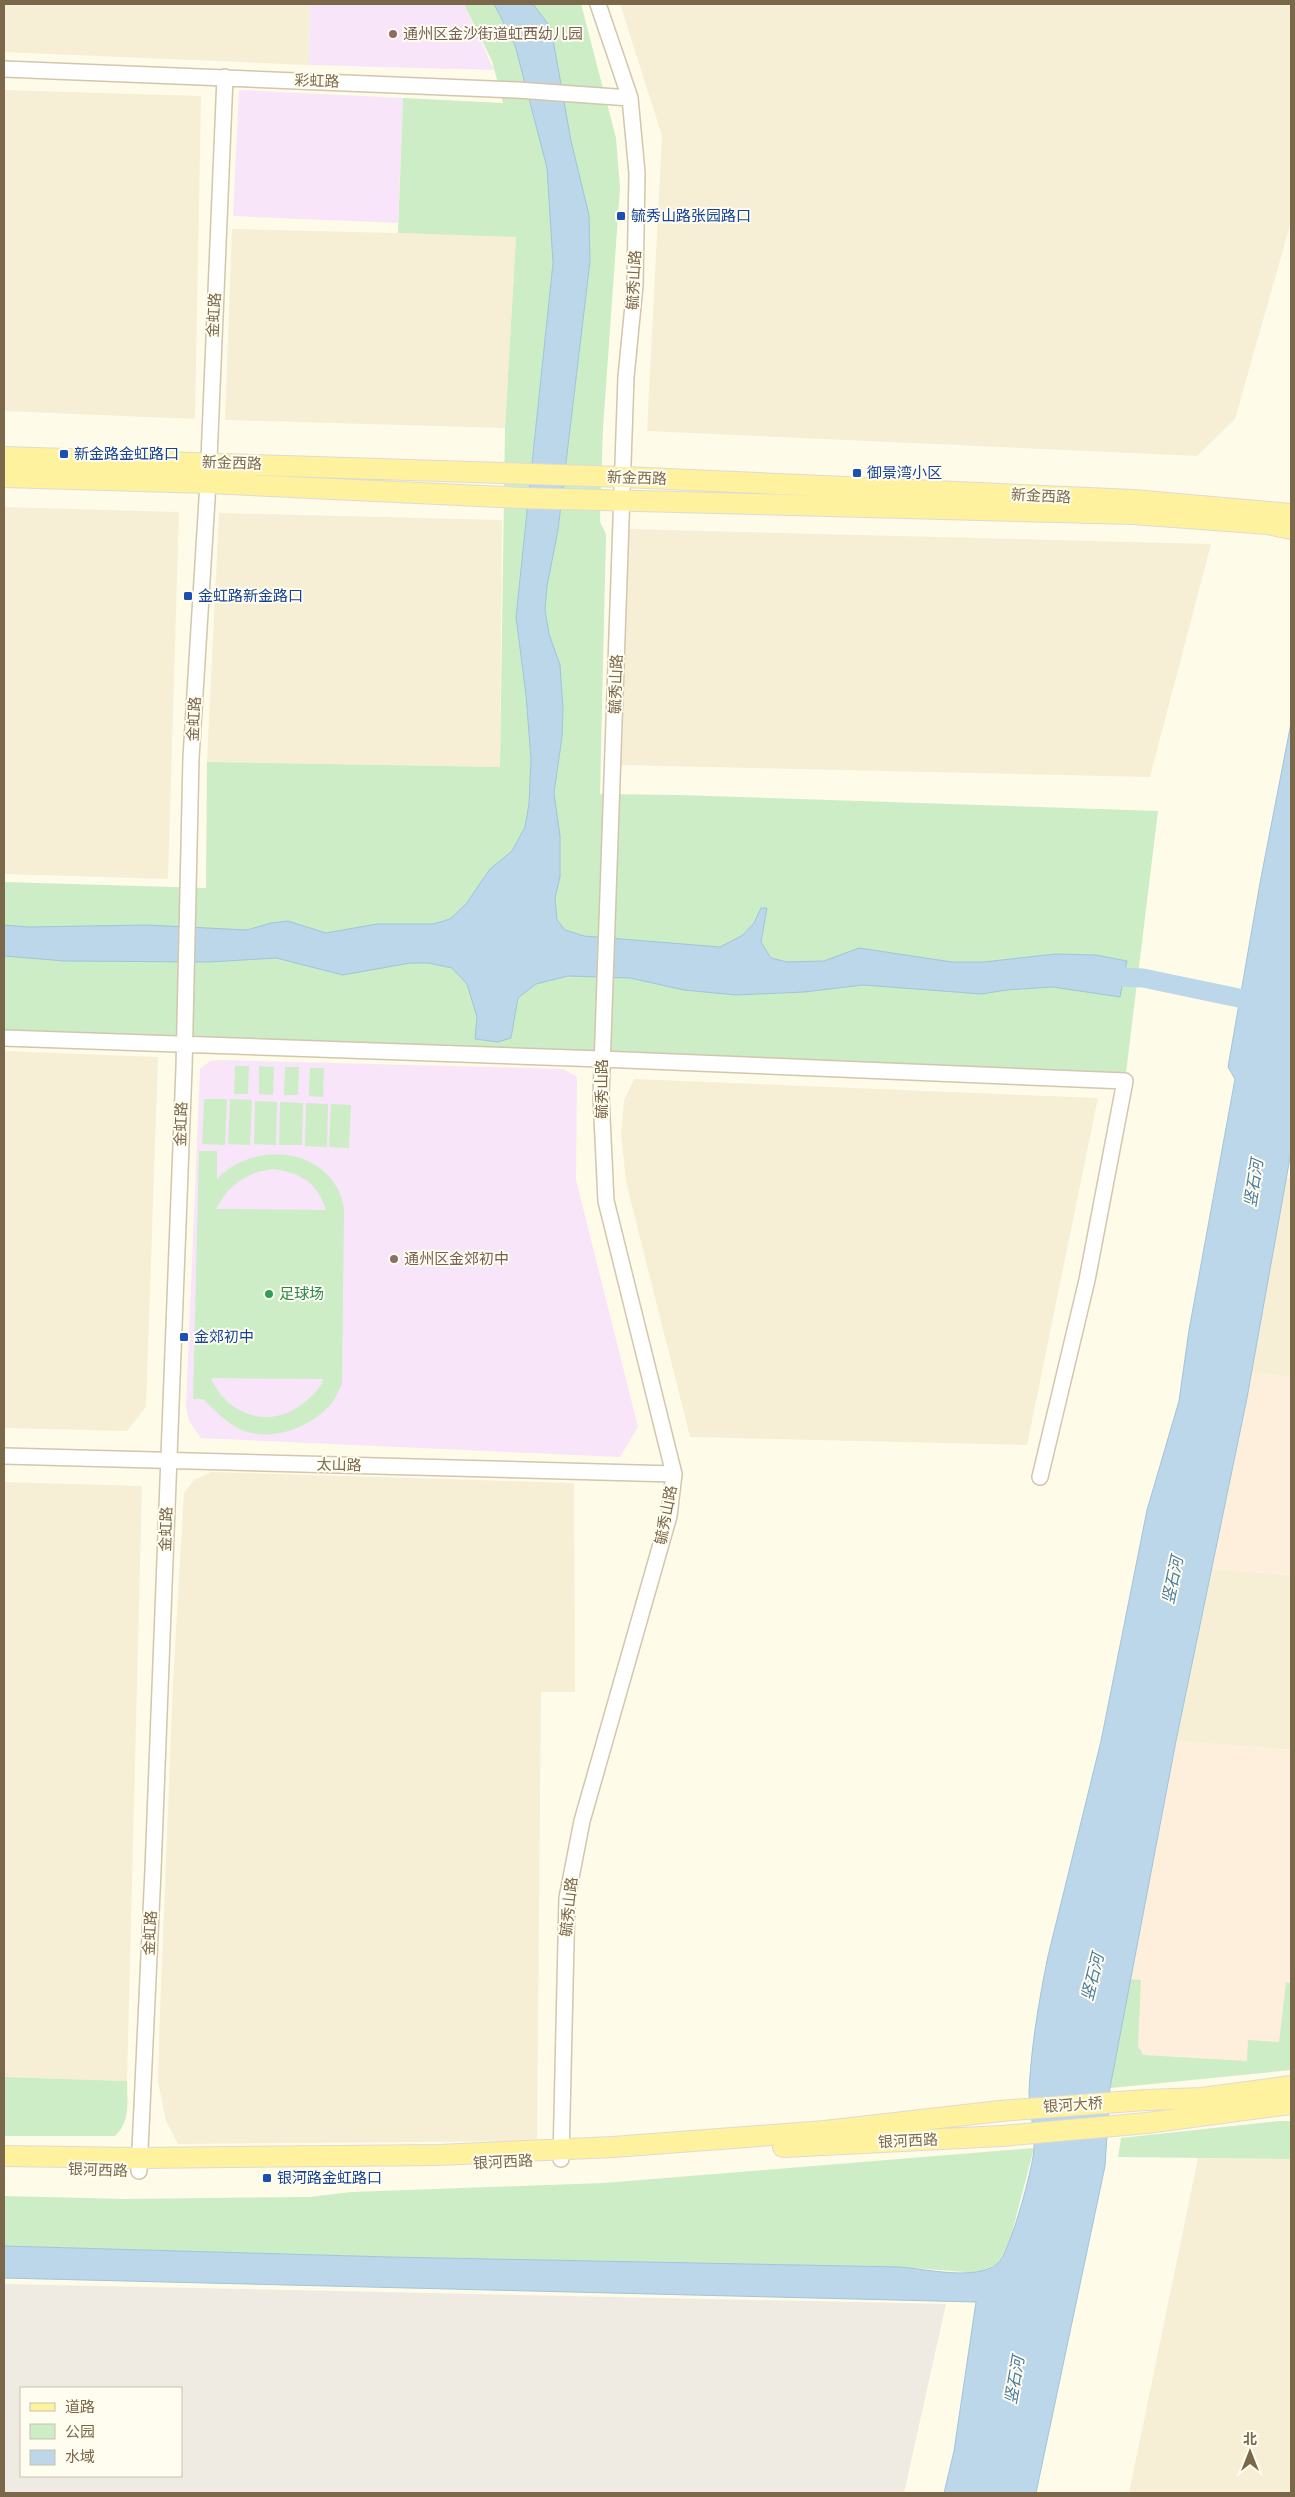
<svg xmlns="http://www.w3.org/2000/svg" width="1295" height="2497" font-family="Arial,'Noto Sans SC',sans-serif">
<rect width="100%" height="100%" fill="#fefbe9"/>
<path fill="#f6efd6" d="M4,4H310L309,65L4,52Z
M620,4H1291V222L1235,419L1197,456L647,431L662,136Z
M4,90L201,96L195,419L4,411Z
M232,229L516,236L505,428L225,420Z
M4,507L179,512L168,879L4,874Z
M219,513L502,520L500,767L207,762Z
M628,529L1211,544L1150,777L619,765Z
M4,1051L158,1057L146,1407L127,1431L4,1428Z
M634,1079L1098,1098L1027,1445L690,1437L626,1182L621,1134L624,1100Z
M1286,1178H1291V1377L1251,1372Z
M211,1472L574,1483L575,1692H541L537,2141L178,2144L166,2121L158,2082L160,2013L173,1681L184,1493L194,1480Z
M4,1482L142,1486L127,2081L4,2077Z
M1211,1569L1291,1575V1750L1176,1741Z
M1198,2158L1291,2159V2493H1129Z"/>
<path fill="#feefdc" d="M1251,1372L1291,1377V1575L1211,1569Z
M1176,1741L1291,1750V2070L1110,2088Z"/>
<path fill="#efebe2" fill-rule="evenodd" d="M4,2284L946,2304L904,2493H4ZM21,2388H181V2476H21Z"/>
<path fill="#f8e5fa" d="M310,4H464L494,70L309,65Z
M239,90L403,98L398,223L233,216Z
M219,1060L563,1069L577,1077L576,1180L638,1427L620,1457L201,1438L189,1421L186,1407L200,1069L210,1061Z"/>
<path fill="#ccedc5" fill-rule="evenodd" d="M464,4H581L616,138L620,188L603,428L600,522L606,534L600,794L678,795L1158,811L1125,1081L4,1038V882L206,888L207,762L500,767L505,428L516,237L398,233L403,98L503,103L492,61Z
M235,1066H249L248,1094H234Z
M259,1066L274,1067L273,1095L259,1094Z
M285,1067H299L298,1095H284Z
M310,1068H324L323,1097L309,1096Z
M204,1099H227L225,1145L202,1144Z
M230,1099L252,1100L250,1145L228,1144Z
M255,1101L277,1102L276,1145L254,1144Z
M280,1102L303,1103L302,1145H279Z
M306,1103L328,1104L327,1147L305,1146Z
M331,1104L351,1105L349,1148L329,1147Z
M199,1151H217V1179C249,1145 313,1144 338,1189C341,1195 342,1202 344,1208L342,1384C338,1390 336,1399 331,1404C310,1428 272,1442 242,1430C227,1424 215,1410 203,1399H193ZM274,1169C302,1174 317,1182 326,1210L216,1209C229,1184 246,1172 274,1169ZM211,1378L323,1379V1380C321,1388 313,1395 306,1401C274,1430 228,1418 211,1378Z
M1130,1979L1141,1980L1138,2046L1143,2055L1247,2061L1248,2040L1279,2042L1286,1982L1291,1983V2070L1110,2088Z
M4,2077L127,2081C127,2102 131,2121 115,2136H4Z
M1279,2121H1291V2159L1118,2157L1121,2138Z
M1034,2148L1010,2240L998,2263L978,2273L900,2267L389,2257L4,2246V2196L124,2199L309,2197L352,2192L604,2183Z"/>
<path fill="#bbd7e9" stroke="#a1c4dc" d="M494,4H533L551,28L571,141L589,215L590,261L558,530L547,586L545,610L549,634L560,665L563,709L562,737L554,793L560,836V877L555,898L557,920L565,930L584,936L720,947L743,935L754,923L761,908H767L761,942L771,958L787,962L824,961L859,948L952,962H984L1055,954L1096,955L1127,961L1120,997L1053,987L1006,990L982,994L863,985L804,992L736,995L684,990L630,978L568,976L536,984L518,998L511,1038L498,1042L475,1039L477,1017L467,984L452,968L428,963H410L343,975L276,958L210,962L64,961L4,956V925L29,927L147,925L247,930L271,923L288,921L326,933L377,924H433L450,919L466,904L490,869L512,851L525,827L529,804L531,759L526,695L516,617L553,263L547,168L515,45Z
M1291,723V1152L1247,1398L1176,1741L1110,2088L1105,2166L1036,2493H944L954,2451L976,2302L4,2278V2246L389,2257L900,2267C927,2269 975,2281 997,2264C1010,2254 1033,2167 1034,2149C1035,2130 1029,2111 1029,2092C1031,2047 1039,2000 1048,1956L1101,1741L1147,1510L1179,1401L1189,1330L1235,1079L1228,1067L1260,883Z"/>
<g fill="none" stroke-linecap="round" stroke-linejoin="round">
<path stroke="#bbd7e9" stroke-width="19" d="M1098,976L1143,978L1291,1009"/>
<defs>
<path id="minor" d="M4,69L517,90L630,98
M4,1038L601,1059L1125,1081L1087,1280L1040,1477
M4,1456L674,1474
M561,2159L567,1898L582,1821L669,1516L674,1474L606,1201L601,1096L626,377L635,285L637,173L630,98L598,4
M139,2171L153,1870L184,1068L191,758L208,483L225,77"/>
<path id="major" d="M4,457L624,477L1133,500L1291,514
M4,477L208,483L523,498L1133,514L1268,524L1291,529
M783,2147L1002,2136L1147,2123L1291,2104
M4,2156L138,2158L439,2155L613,2147L825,2131L1000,2111L1146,2100L1202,2098L1291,2086"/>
</defs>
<use href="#minor" stroke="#d2c6ad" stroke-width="18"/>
<use href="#major" stroke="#dfdbd4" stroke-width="22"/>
<use href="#minor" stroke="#fff" stroke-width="15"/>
<use href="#major" stroke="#fff29e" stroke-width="20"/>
</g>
<g fill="#8d6e63" stroke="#fffdf0" stroke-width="2">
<circle cx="393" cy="34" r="5"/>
<circle cx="394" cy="1259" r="5"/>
</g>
<g fill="#1a4fb4" stroke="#fffdf0" stroke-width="2">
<rect x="616" y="211" width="10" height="10" rx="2.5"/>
<rect x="59" y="449" width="10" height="10" rx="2.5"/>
<rect x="852" y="468" width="10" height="10" rx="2.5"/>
<rect x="183" y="591" width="10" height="10" rx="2.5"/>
<rect x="179" y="1332" width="10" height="10" rx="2.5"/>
<rect x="262" y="2173" width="10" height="10" rx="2.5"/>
</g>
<circle fill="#2e9e5b" stroke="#fffdf0" stroke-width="2" cx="269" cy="1294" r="5"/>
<g text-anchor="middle" stroke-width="4" stroke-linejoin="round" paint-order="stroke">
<g font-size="15" fill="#785e54" stroke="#fffdf0" text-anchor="start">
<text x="403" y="39">通州区金沙街道虹西幼儿园</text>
<text x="404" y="1264">通州区金郊初中</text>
</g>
<g font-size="15" fill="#7b674a" stroke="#fffdf0">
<text transform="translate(317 81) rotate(2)" y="5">彩虹路</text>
<text transform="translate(634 280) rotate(-87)" y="5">毓秀山路</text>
<text transform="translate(214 315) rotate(-87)" y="5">金虹路</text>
<text transform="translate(232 463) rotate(2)" y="5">新金西路</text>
<text transform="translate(637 478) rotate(2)" y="5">新金西路</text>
<text transform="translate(1041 496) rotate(3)" y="5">新金西路</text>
<text transform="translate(616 684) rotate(-88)" y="5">毓秀山路</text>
<text transform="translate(194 719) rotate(-87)" y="5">金虹路</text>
<text transform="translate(602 1089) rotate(-90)" y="5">毓秀山路</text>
<text transform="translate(181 1124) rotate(-88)" y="5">金虹路</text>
<text transform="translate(339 1465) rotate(1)" y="5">太山路</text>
<text transform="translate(666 1515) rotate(-79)" y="5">毓秀山路</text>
<text transform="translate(166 1529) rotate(-88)" y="5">金虹路</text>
<text transform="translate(569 1907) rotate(-84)" y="5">毓秀山路</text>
<text transform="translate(150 1933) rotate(-87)" y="5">金虹路</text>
<text transform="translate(1073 2105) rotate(-4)" y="5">银河大桥</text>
<text transform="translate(908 2141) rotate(-3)" y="5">银河西路</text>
<text transform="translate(503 2162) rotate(-3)" y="5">银河西路</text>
<text transform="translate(98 2170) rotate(2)" y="5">银河西路</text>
</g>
<g font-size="15" fill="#164399" stroke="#fffdf0" text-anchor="start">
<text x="631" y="221">毓秀山路张园路口</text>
<text x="74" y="459">新金路金虹路口</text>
<text x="867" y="478">御景湾小区</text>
<text x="198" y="601">金虹路新金路口</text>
<text x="194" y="1342">金郊初中</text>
<text x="277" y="2183">银河路金虹路口</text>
</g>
<g font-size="15" fill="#27864d" stroke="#fffdf0" text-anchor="start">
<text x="279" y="1299">足球场</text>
</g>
<g font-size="16" font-style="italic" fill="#477a9e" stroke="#fffdf0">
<text transform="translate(1253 1183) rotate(-81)" y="6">竖石河</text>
<text transform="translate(1172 1580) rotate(-78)" y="6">竖石河</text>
<text transform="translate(1092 1977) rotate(-76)" y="6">竖石河</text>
<text transform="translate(1014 2380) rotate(-80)" y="6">竖石河</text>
</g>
</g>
<rect width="1295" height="2497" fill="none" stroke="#7b674a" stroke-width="10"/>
<rect x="20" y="2387" width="162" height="90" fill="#fffdf0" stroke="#cac1ae"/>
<rect x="30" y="2403" width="25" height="8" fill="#fff29e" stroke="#cac1ae"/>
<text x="65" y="2412" font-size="15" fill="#7b674a">道路</text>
<rect x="30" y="2424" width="25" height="15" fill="#ccedc5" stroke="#cac1ae"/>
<text x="65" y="2437" font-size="15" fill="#7b674a">公园</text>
<rect x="30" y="2450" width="25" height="15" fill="#bbd7e9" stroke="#cac1ae"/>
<text x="65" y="2462" font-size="15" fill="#7b674a">水域</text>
<g transform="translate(1250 2452)" stroke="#fffdf0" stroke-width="4" paint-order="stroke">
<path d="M0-4L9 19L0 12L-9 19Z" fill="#7b674a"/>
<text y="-8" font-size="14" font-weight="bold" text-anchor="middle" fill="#7b674a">北</text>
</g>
</svg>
